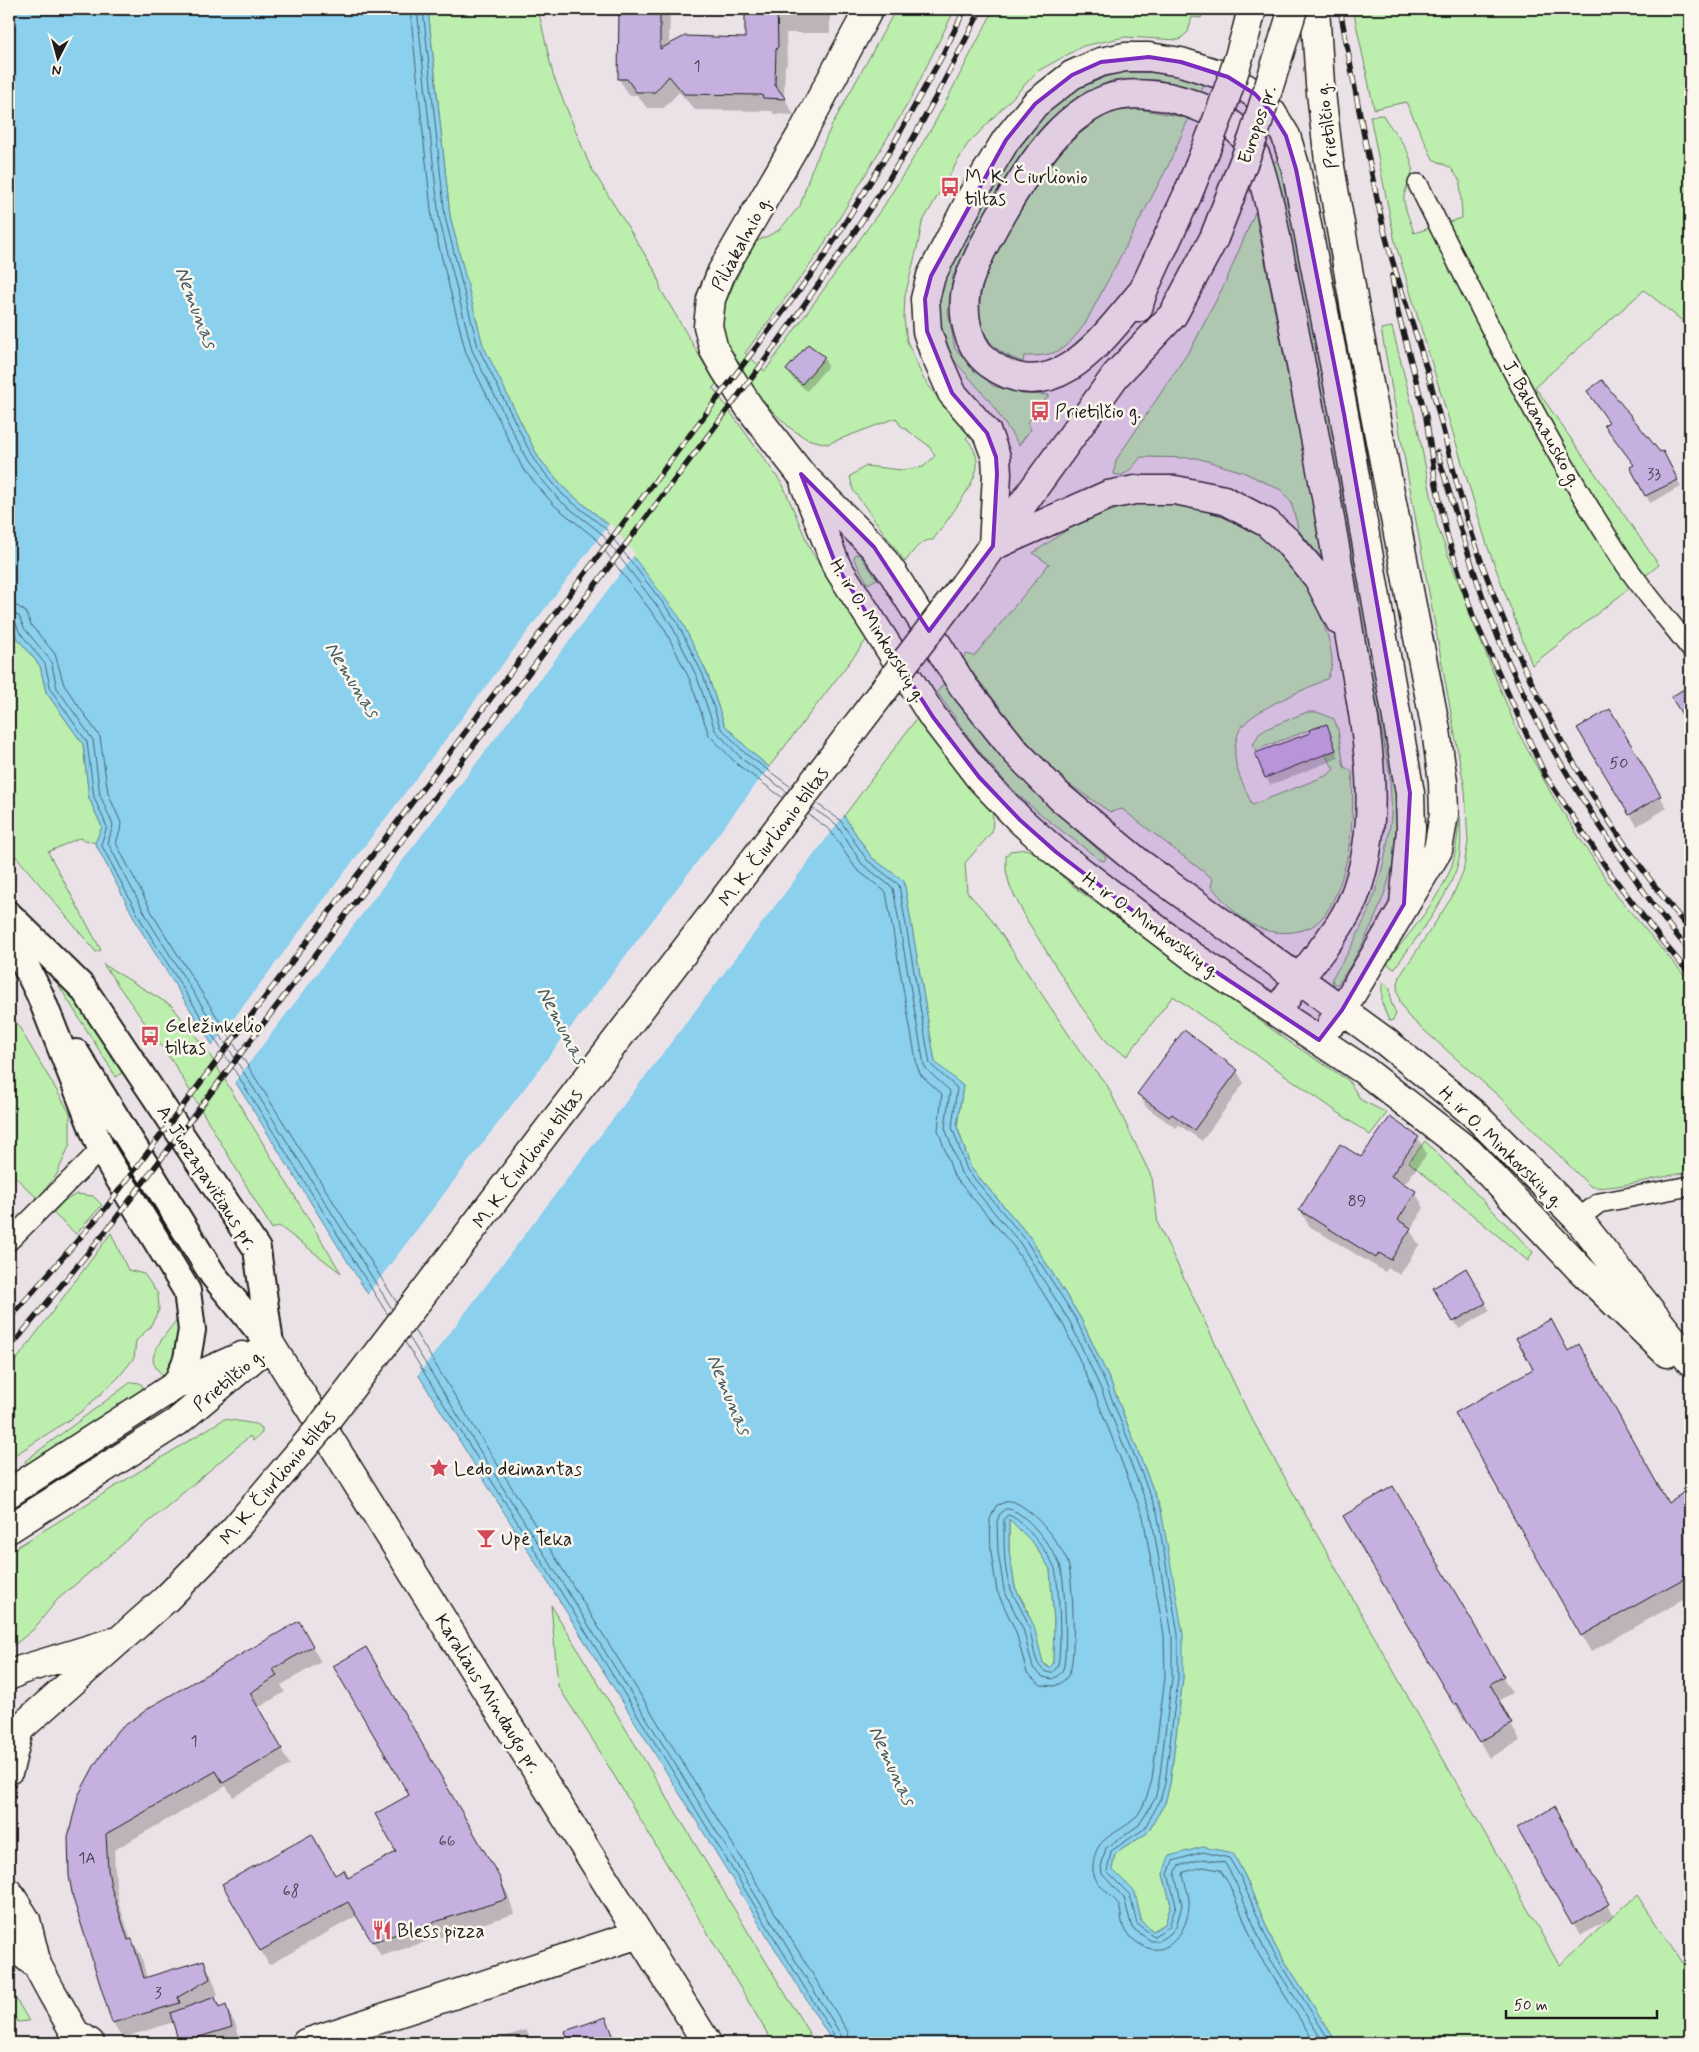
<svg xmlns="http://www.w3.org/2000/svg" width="1699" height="2052" font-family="Mynerve,sans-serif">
<rect width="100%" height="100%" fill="#ebe2e8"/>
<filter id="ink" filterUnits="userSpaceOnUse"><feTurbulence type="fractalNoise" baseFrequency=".02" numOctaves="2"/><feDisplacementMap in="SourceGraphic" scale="10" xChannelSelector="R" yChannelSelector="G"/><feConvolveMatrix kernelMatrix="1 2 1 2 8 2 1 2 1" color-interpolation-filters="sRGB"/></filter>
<g filter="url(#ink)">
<path fill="#bceead" stroke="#6c8564" d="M428,9H538L553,75L590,166L657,274L661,290L716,384L713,388L783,485L811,551L868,638L769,767L749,750L724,724L707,673L609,525L567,491L538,457L482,345L450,216Z
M896,9H955L910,100L818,254L745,353L765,371L885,204L933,126L994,9H1204L1201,18L1192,17L1188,32L1179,40L1125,37L1083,46L1038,71L967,145L922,223L918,244L905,296L904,318L907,341L923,378L943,405L964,425L970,434L966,438C973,446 978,456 977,466C976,484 944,524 933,540C920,539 913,552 905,562L853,490L850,476L866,466L902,470L923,467L935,456L928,445L900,425L896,418L827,444L807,439L790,428L754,393L729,352L723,337L721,312L752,244L779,230L800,206L811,171L832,125Z
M1353,9H1690V327L1644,290L1535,387L1659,565L1532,665L1487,545L1395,242L1370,116L1383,115C1393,133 1409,145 1412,166C1414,177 1406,185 1404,196C1402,203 1412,225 1414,233L1462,218L1460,181L1451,168L1433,159L1406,102L1374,109Z
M1127,72L1170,73L1203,84L1200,91L1158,80L1111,81L1079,97L1046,123L1015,166L953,276L948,311L955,349L993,386L1023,394L1049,395L1027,423L1031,429L1019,445L989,400L953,359L940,324V294L947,271L989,194L1008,161L1040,117L1071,92L1102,75Z
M1139,109L1189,118L1168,166L1085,324C1064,351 1058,356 1024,356L1023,362C947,337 988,263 1016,217C1040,179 1063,141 1103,117C1114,110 1126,110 1139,109Z
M1276,160L1285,177L1401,796C1399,815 1399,835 1395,854C1386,900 1365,945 1338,984H1333L1332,978C1366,928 1386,875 1391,815C1392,802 1390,789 1390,776L1284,201L1271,166Z
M1255,212L1325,561L1299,531L1291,502L1281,490L1243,472L1197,458L1141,457C1134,465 1126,479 1114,474L1116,460L1193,345L1226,281Z
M1392,327L1418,429L1437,525L1479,637L1517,730L1552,795L1617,896L1690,982V1172C1670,1174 1604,1193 1590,1186L1503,1100L1408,1016L1400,1002L1397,988L1400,976L1452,897L1463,872L1468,842L1465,790L1381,329Z
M1138,502C1219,504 1282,531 1317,608C1324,623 1331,643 1332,660C1333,665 1329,673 1328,678C1304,691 1256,707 1241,728C1236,735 1234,750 1235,758C1236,772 1247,792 1252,805L1328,775L1334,769L1325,754L1336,750L1326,724L1255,750L1253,745L1259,734L1268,728L1307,712H1317L1334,719L1338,730L1344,767L1352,771C1354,814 1352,855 1336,894C1331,905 1325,918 1314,925C1309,929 1299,931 1293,932C1255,937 1233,912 1211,886L1213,879L1122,809L1110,812L1066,782L1025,739L962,659L966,654L974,656L1049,564L1033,553L1079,522Z
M855,554L860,555L877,579L868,584L854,559Z
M9,617L14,634L40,666L46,692L83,744L89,798L102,827L95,843L79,838L48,852L101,950L96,952L9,848Z
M944,683L991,745L1054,810L1105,856L1106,858L1104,861L1100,860C1067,834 1031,810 1002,778C978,752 958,722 937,692Z
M917,718L954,768L991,805L993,817L992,832L965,863L967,892L989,916L1084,1057L1107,1085L1152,1178L1158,1224L1249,1414L1559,1965L1637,1895L1690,1975V2043H1337L1274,1944L1245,1876L1233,1853L1163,1874L1171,1905L1165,1924L1153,1931L1141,1921L1135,1892L1112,1869L1115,1854L1147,1833L1165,1803L1170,1784L1183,1678L1161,1510L1112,1385L1080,1317L1029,1236L971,1168L957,1126L963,1086L935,1063L904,882L871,857L844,816Z
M1460,816C1461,834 1462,853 1456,870C1443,906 1416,938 1394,969L1386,963C1407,936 1446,892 1454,858C1457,845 1458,830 1460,816Z
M1026,849L1035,853L1078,890L1291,1043L1348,1080L1361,1100L1387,1113L1370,1135L1173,996L1127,1056L1109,1044L1080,1005L1028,922L1010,887L1006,870V856L1010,851Z
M41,957L83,1006L123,1072L116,1077Z
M103,964L172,1006L208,1052L341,1273L279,1226L272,1229L174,1064Z
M1382,981L1390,988L1391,1002L1396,1014L1393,1020L1389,1021L1382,1003Z
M9,1010L70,1113V1144L57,1174L38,1199L9,1171V1115L14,1111L9,1103Z
M1425,1141L1533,1252L1528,1261L1409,1162Z
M77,1194L93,1196L102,1205L76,1234L53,1213L64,1201Z
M111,1233L128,1270L144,1274L158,1294L159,1310L150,1327L136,1341L134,1358L118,1378L81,1412L9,1459V1370Z
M181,1314L176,1355L164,1377C161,1373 156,1369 154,1364C148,1352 174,1324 181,1314Z
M131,1382L140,1383L143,1387L141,1392L27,1466L25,1461Z
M224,1419L256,1424L262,1428V1433L253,1441L250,1436L57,1600L33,1630L9,1649V1552Z
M1009,1518L1034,1544L1050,1569L1054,1621L1053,1664L1049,1668L1043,1663L1027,1609L1015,1587L1009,1551Z
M551,1605L815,2043H773L599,1750L558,1686Z
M9,1987L29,2021L18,2022L9,2010Z"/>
<path fill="#8bd0ed" stroke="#5f8899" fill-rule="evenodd" d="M9,9H428L450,216L483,345L538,457L567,491L609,525L680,618L707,673L724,724L749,750L769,767L844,816L871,857L904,881L935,1062L963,1086L957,1126L971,1168L1029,1236L1080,1317L1112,1385L1161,1510L1183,1634V1678L1170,1784L1165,1803L1147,1833L1115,1854L1112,1869L1135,1892L1141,1921L1153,1931L1165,1924L1171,1905L1163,1874L1169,1856L1203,1847L1233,1853L1245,1876L1274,1944L1337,2043H833L670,1778L140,929L95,843L102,827L89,798L83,744L46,692L40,666L14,634L9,617ZM1009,1519L1034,1544L1050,1569L1054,1621L1053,1664L1049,1668L1043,1663L1034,1626L1015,1587L1009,1551Z"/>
<path fill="#ebe2e8" d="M610,523L635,554L234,1083L212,1047Z
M771,765L845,814L417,1376L367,1295Z"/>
<path fill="#0003" d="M620,9H670L669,46L746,39V9H830V33H786L787,64L785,66L784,97L794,115L774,114L772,111L695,110L679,92L664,108H647L637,95H629L619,79Z
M824,358L828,366L807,391L792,378L788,370Z
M1610,423L1667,459L1681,487L1650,503L1632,468L1635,466Z
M1690,518V537L1682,526Z
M1609,711L1667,808L1637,826L1579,729Z
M1326,726L1339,758L1270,785L1266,777L1312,733Z
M1237,1071L1244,1083L1202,1141L1179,1125L1176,1128L1146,1107L1139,1094Z
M1418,1138L1427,1154L1404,1185L1415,1192L1424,1208L1410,1230L1419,1245L1400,1275L1388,1268L1385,1272L1309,1226L1300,1210L1361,1158Z
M1466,1270L1490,1311L1459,1329L1435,1288Z
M1568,1352L1668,1504L1685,1493L1690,1494V1596L1591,1652L1457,1413Z
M1393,1488L1512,1693L1498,1701L1520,1741L1489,1758L1467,1719L1464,1720L1345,1516Z
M299,1623L321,1662L281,1685L285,1692L258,1708L290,1765L233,1797L226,1786L114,1850L116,1886L119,1904L131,1940L141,1955L147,1978L204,1962L212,1977L218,1995L214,1997L221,2008L225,2007L235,2023L241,2043H181L174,2022L122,2038L113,2023L69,1837Z
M365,1649L508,1894L514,1914L381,1956L358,1915L269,1965L224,1885L335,1876L348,1879L397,1852L410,1795Z
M1553,1809L1614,1917L1580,1936L1519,1828Z
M606,2018L617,2043H570L566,2032Z
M526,2030L533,2043H484Z"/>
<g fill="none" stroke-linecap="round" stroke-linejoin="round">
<path stroke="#486470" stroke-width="1" d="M410,9L432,219L466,353L523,469L554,505L595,538L664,628L690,680L709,735L738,765L783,798
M417,9L439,218L472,350L529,464L559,500L601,533L671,624L697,677L715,730L742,759L787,792
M423,9L445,217L478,347L534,460L563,495L605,528L676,620L703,675L720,727L746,754L791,787
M9,605L17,606L25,611L31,625L55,654L64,685L100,737L108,793L121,823L120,831L116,843L156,920L397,1303
M9,612L19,616L24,628L51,661L57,688L93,740L100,795L113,825L108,843L150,923L392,1309
M9,619L15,621L19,631L45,664L51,690L87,742L94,797L107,827L101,844L144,926L388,1315
M816,803L840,820L867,860L899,885L930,1064L957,1088L952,1127L967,1170L1025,1239L1076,1319L1107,1387L1157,1512L1178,1634V1678L1165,1783L1160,1801L1144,1829L1111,1851L1107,1872L1130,1895L1137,1924L1154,1936L1169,1927L1176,1905L1168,1874L1173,1861L1203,1852L1229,1858L1241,1878L1270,1946L1331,2043
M812,808L836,824L862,864L893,888L924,1065L928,1071L950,1091L945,1128L961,1173L1020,1243L1070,1322L1101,1389L1151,1514L1172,1635V1678L1159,1782L1155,1799L1139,1825L1106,1848L1101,1867L1102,1874L1124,1898L1132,1928L1151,1941H1158L1170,1934L1176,1927L1182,1905L1175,1875L1178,1866L1203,1859L1225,1863L1235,1881L1264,1949L1324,2043
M808,814L830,830L856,869L886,892L917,1066L921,1075L942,1094L938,1130L954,1176L1014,1247L1064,1326L1094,1392L1143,1516L1164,1635L1165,1677L1152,1780C1148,1793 1143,1812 1132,1821C1112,1837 1095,1837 1093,1867C1092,1882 1107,1891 1116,1901C1124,1910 1118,1926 1129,1936C1134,1940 1141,1946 1148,1948C1172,1956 1189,1925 1189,1905C1190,1896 1185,1885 1183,1875L1184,1872L1203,1867L1220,1870L1229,1884L1258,1953L1315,2043
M414,1330L686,1768L848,2032L850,2043
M409,1337L680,1772L841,2035L843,2043
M405,1342L675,1775L836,2039L837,2043
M1009,1501C1029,1502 1061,1545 1068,1563C1073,1578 1076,1657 1070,1671C1068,1678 1061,1684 1054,1686L1041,1685L1027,1673L1016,1632L997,1591L991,1553L990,1519L996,1506Z
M1005,1509C1023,1506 1053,1549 1060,1565C1065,1577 1068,1656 1063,1669C1061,1674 1057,1677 1052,1679L1043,1677L1033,1668L1023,1629L1004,1590L998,1552L997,1521L1000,1514Z
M1008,1515C1020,1516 1051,1556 1055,1569C1059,1585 1062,1648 1058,1664C1057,1668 1054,1671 1051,1673C1032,1671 1034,1641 1029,1627C1025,1614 1016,1602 1011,1589C1003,1570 1004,1541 1004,1520Z"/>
</g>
<path fill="#c6b0df" stroke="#1c1c1c" d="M619,9H660V49L685,36L745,38V9H777L778,47L776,49L775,85L786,99L763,98L762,95L684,94L669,76L655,92H636L627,79H618Z
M808,344L825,357L802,384L786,370Z
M1602,380L1660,452L1663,451L1678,480L1645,496L1630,467L1634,465L1604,425L1609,422L1587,391Z
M1684,689L1690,698V727L1671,697Z
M1610,709L1661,796L1629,815L1577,728Z
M1327,724L1336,750L1265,778L1255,753L1310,733L1309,730Z
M1184,1030L1238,1070L1194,1130L1172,1114L1169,1117L1137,1094Z
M1390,1117L1419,1137L1391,1176L1416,1191L1398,1220L1411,1228L1391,1260L1379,1253L1376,1258L1299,1210L1340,1144L1361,1157Z
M1466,1268L1486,1303L1453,1322L1433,1288Z
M1551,1319L1568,1351L1579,1344L1668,1503L1690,1488V1575L1581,1636L1455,1413L1533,1369L1516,1338Z
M1393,1486L1504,1676L1490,1684L1512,1724L1479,1742L1457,1703L1454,1705L1343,1516Z
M299,1621L313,1646L273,1669L277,1676L250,1693L282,1749L223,1783L216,1771L106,1834L108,1870L111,1887L128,1940L132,1939L144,1978L204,1960L210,1979L178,1997L180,2003L112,2023L73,1898L69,1876L68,1837L78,1796L94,1766L117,1731L152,1706Z
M366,1647L500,1878L507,1899L372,1942L348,1902L260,1951L222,1884L312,1834L335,1875L344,1870L348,1878L396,1852L375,1814L409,1795L333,1666Z
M1554,1807L1609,1904L1572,1925L1517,1828Z
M215,1997L219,2008L226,2005L232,2027L179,2043L170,2013Z
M606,2017L616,2043H569L565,2031Z"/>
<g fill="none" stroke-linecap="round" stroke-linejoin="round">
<defs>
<path id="minor" d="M1418,184C1482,311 1544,441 1623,561C1643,591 1668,619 1690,648
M1578,1219L1599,1203L1690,1186
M9,1241L101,1149"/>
<path id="secondary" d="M9,915L83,988L257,1249L270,1344
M9,932L40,995L101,1149L187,1291L192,1330L187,1359L176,1385
M76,1053L213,1275L270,1344"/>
<path id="primary" d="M869,9L804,130L722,271L711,299L708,326L714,350L726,371L749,407L801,474L874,547L894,575L963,686L1016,752L1060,797L1138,862L1386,1042L1474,1114L1578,1219L1690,1361
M1315,9L1320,84L1329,161L1359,332L1436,730L1443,782L1444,814L1438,850L1342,1010L1332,1023
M1143,291C1105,335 1056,411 990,364C969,349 963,321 965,296C969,261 1031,159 1058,133C1070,120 1090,105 1107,99C1125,92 1149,94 1167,97C1194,103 1228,116 1246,139C1258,152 1265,188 1270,206C1297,346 1326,485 1348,626C1362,712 1386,802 1357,889C1346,923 1321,949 1301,977C1292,988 1285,1000 1277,1012
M1138,308L1143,291L1187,196
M805,485L836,565L933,717L979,777L1020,820L1056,852L1192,956L1365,1071L1469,1152L1580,1269L1667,1353
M993,546L997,474L996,457L987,433L952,393L934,352L927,331L925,299L931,276L972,196L1006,140L1035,104L1072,75L1101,62L1125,57H1149L1181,62L1228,77L1255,94L1272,113L1286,136L1296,169L1344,414L1410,793L1411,829L1404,904
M993,546L1108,495L1135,490H1175L1224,500L1267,523L1287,541L1318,578L1340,621
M964,585L1116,375L1173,315L1214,238
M270,1344L707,2043
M9,1493L176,1385L242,1356
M9,1529L177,1422L270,1344
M9,1676L21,1670L113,1642
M9,1738L166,1599L233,1531
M9,1770L19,1729
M9,1893L26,1920L37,1965L51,1991L75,2033L90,2043
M9,1943L37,1965
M306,2043L639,1934"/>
</defs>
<use href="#minor" stroke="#1c1c1c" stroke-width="22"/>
<use href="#secondary" stroke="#1c1c1c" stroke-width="30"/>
<use href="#primary" stroke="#1c1c1c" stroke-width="31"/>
<use href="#minor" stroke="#fbf7ec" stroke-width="19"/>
<use href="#secondary" stroke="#fbf7ec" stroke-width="26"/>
<use href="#primary" stroke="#fbf7ec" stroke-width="28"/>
<defs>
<path id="rail" d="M1340,9C1354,83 1367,157 1384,230C1397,283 1418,335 1432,388C1445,435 1455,482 1470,528C1516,672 1593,815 1690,930
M1392,276L1398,313L1426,417L1435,479L1447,535L1473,616L1545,775L1610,873L1661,940L1690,974
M1437,452C1454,506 1469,561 1489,614C1519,695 1562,770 1610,841C1635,879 1660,917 1690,951
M9,1319L105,1209L822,260L892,147L942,56L965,9
M9,1349L114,1221L760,367C809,298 859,229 903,156C931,108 956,59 981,9"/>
</defs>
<use href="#rail" stroke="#1c1c1c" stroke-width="5.5"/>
<use href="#rail" stroke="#fbf7ec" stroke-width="4" stroke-dasharray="11" stroke-linecap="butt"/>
<defs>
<path id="primary-bridge" d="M1187,196C1212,135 1237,73 1252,9
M1214,238L1253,138L1293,9
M233,1531L321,1427L964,585"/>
</defs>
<use href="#primary-bridge" stroke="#1c1c1c" stroke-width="31" stroke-linecap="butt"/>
<use href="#primary-bridge" stroke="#fbf7ec" stroke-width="28"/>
</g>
</g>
<path fill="#7b2cbf" fill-opacity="0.2" stroke="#7b2cbf" stroke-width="4" stroke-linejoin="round" d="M1149,57L1181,62L1228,77L1255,94L1272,113L1286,136L1296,169L1344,414L1410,793L1404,904L1342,1010L1319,1040L1192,956L1056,852L1020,820L979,777L933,717L836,565L801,474L874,547L929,631L993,546L997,474L996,457L987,433L952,393L927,331L925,299L931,276L1006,140L1035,104L1072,75L1101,62Z"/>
<defs>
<symbol id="bus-bare" viewBox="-9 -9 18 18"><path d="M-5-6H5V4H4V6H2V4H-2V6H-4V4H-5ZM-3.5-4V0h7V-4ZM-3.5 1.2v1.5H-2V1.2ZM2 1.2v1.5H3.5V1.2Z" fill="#d1495b" stroke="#fbf7ec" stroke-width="2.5" paint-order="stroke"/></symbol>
<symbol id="sight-bare" viewBox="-9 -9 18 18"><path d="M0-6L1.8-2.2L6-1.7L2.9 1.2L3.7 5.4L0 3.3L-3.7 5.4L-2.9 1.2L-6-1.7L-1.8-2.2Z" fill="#d1495b" stroke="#fbf7ec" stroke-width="2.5" paint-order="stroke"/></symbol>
<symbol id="bar-bare" viewBox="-9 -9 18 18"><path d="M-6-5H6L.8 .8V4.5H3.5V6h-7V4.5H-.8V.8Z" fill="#d1495b" stroke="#fbf7ec" stroke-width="2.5" paint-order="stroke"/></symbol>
<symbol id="restaurant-bare" viewBox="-9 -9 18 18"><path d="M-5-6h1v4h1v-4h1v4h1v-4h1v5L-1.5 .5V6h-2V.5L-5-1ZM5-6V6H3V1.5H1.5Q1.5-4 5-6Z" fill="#d1495b" stroke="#fbf7ec" stroke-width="2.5" paint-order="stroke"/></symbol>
</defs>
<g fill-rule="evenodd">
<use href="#bus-bare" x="936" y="173" width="28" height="28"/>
<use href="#bus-bare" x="1026" y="397" width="28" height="28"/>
<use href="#bus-bare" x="136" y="1022" width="28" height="28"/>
<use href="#sight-bare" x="425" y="1454" width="28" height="28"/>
<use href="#bar-bare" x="472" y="1524" width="28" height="28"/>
<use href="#restaurant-bare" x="368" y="1916" width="28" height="28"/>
</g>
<g text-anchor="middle" stroke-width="5" stroke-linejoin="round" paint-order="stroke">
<g font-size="16" fill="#46414d">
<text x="697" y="71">1</text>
<text x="1654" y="479">33</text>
<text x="1619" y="768">50</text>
<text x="1357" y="1206">89</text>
<text x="194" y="1746">1</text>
<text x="447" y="1846">66</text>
<text x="87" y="1863">1A</text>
<text x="291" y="1896">68</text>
<text x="158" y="1998">3</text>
</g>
<g font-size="19" fill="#1c1c1c" stroke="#fbf7ec">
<text transform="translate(1256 124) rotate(-71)" y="7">Europos pr.</text>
<text transform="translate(1326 126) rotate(-97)" y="7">Prietilčio g.</text>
<text transform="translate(740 243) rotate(-62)" y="7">Piliakalnio g.</text>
<text transform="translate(1543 423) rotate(61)" y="7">J. Bakanausko g.</text>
<text transform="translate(879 630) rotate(58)" y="7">H. ir O. Minkovskių g.</text>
<text transform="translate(773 836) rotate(-53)" y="7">M. K. Čiurlionio tiltas</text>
<text transform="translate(1152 924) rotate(36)" y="7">H. ir O. Minkovskių g.</text>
<text transform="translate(1502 1146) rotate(44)" y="7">H. ir O. Minkovskių g.</text>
<text transform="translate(527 1158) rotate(-53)" y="7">M. K. Čiurlionio tiltas</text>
<text transform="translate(208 1177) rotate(57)" y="7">A. Juozapavičiaus pr.</text>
<text transform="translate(228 1379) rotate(-40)" y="7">Prietilčio g.</text>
<text transform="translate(277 1477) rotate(-50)" y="7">M. K. Čiurlionio tiltas</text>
<text transform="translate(489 1693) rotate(58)" y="7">Karaliaus Mindaugo pr.</text>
</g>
<g font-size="19" fill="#1c1c1c" stroke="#fbf7ec" text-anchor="start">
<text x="965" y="183">M. K. Čiurlionio<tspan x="965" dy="22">tiltas</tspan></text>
<text x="1055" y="418">Prietilčio g.</text>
<text x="165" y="1032">Geležinkelio<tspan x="165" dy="22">tiltas</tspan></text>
<text x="454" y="1475">Ledo deimantas</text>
<text x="501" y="1545">Upė Teka</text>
<text x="397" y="1937">Bless pizza</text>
</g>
<g font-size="20" font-style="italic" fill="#435b65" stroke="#fbf7ec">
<text transform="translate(197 307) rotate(69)" y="7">Nemunas</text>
<text transform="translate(353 679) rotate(58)" y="7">Nemunas</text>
<text transform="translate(563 1025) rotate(62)" y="7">Nemunas</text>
<text transform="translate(730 1394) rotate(67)" y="7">Nemunas</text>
<text transform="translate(893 1765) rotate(65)" y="7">Nemunas</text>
</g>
</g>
<rect width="1699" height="2052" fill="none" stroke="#fbf7ec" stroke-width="30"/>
<rect x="15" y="15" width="1669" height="2022" fill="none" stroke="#1c1c1c" stroke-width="2" filter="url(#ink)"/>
<g transform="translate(58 58) rotate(186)" stroke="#fbf7ec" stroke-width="4" paint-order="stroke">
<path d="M0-4L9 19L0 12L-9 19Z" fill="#1c1c1c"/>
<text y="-8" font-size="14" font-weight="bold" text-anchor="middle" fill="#1c1c1c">N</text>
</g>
<path d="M1506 2010v8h151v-8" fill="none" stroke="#1c1c1c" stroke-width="2.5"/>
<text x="1514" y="2010" font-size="15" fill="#1c1c1c" stroke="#fbf7ec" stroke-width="4" paint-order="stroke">50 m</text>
</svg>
